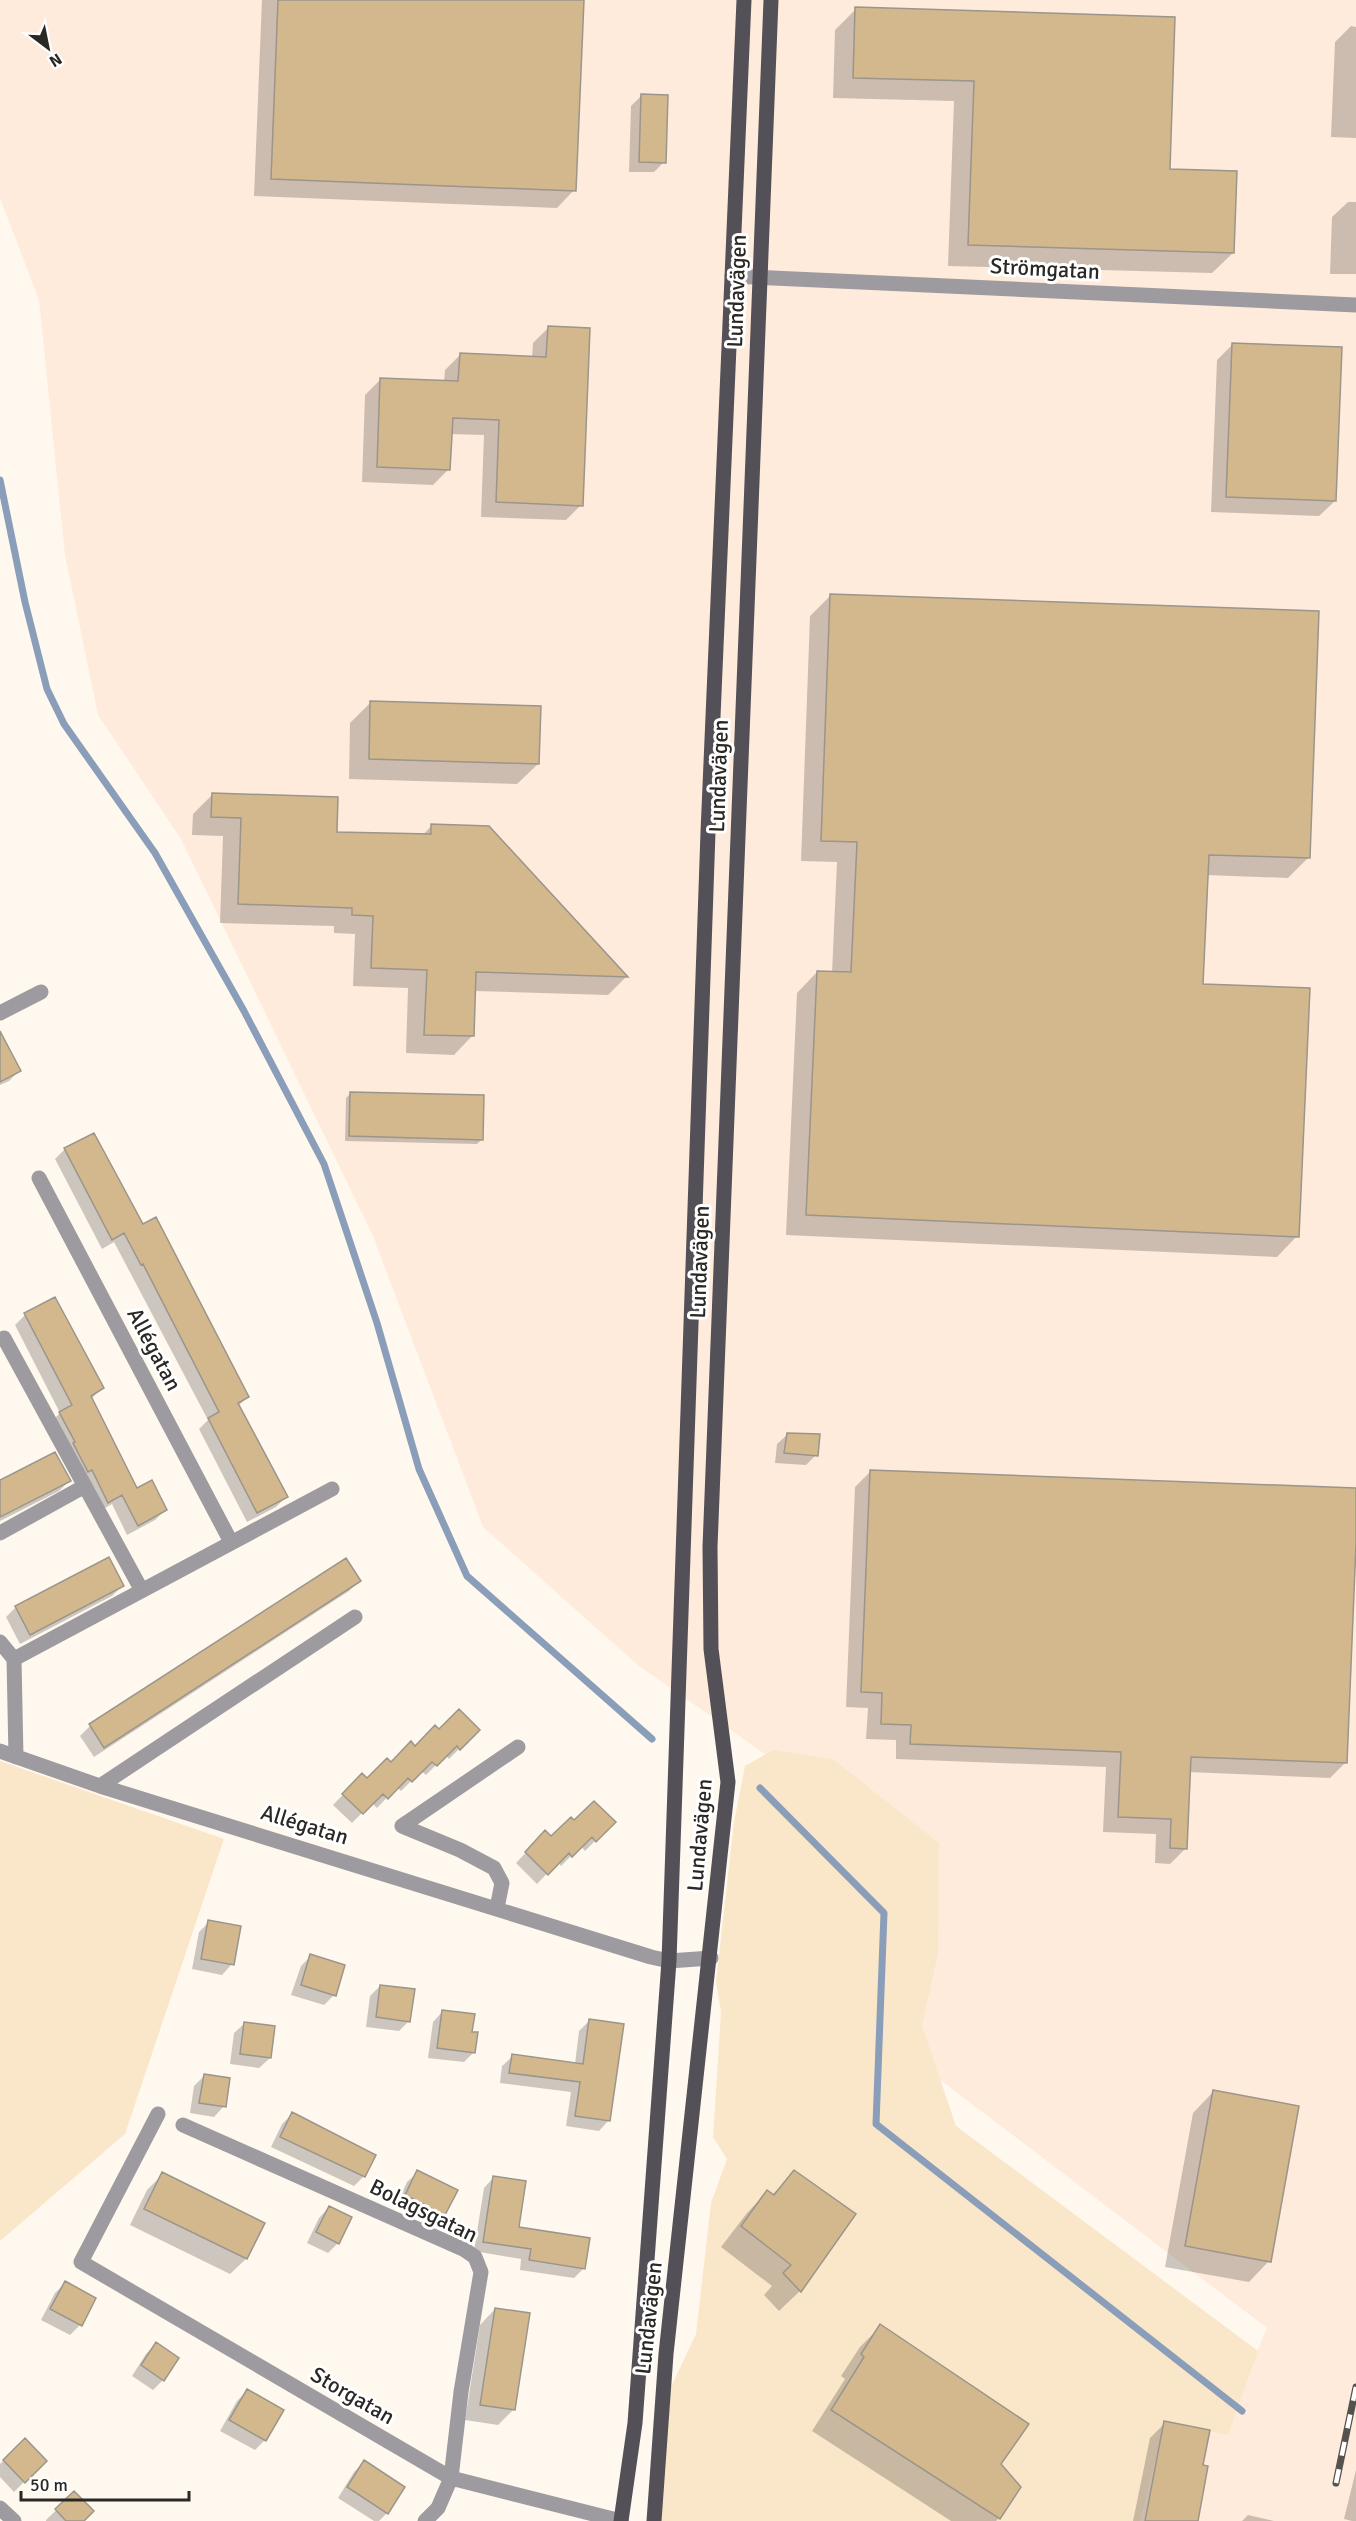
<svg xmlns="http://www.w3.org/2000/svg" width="1356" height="2521" font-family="Signika,sans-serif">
<rect width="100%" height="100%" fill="#fff8ee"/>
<path fill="#ffebdb" d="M0,0H1356V2521H1133L1156,2416L1225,2427L1267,2328L910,2057L857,1818L639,1666L483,1527L373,1236L181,839L98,715L65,555L39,300L0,198Z"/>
<path fill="#fae7ca" d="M773,1750L833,1759L939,1843L938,1954L922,2026L956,2126L1258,2351L1228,2435L1165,2422L1140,2521H660L671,2387L696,2334L711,2203L727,2159L713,2137L721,2012L716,1982L734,1822L745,1766Z
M0,1761L224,1839L125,2134L0,2241Z"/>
<path fill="#0003" d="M262,0H582L574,190L557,208L254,196Z
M856,9L1169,171L1233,253L1212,273L948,266L954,101L833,98L835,30Z
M1351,26L1356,27V138L1331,137L1335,42Z
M641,96L664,162L654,172H629L631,106Z
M1348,202H1356V274H1330L1332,217Z
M548,328L581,505L566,520L481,517L484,435L450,434L449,469L433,485L362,482L365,395L381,379L444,382L445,370L460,355L532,358L533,343Z
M1233,344L1335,501L1319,516L1211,512L1217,360Z
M831,595L1309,857L1288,878L1206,875L1201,985L1297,1236L1277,1257L786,1235L797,993L817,972L832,973L837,862L801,861L810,616Z
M371,702L538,764L517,784L349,779L350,723Z
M212,795L335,833L422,836L432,825L626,977L608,995L474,991L472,1036L454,1055L406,1053L408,988L353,986L355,934L334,933V926L220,923L223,836L192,835L193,814Z
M0,1047L19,1071L9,1081L0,1085Z
M351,1093L482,1139L477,1144L345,1141L346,1098Z
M65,1149L142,1226L248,1397L238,1406L286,1497L276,1507L247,1522L199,1429L208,1420L114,1242L102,1249L55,1159Z
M25,1315L102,1388L91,1399L137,1490L165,1510L155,1520L127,1535L112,1504L98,1512L50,1423L60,1413L15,1325Z
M788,1434L816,1455L806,1465L775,1463L777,1444Z
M871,1471L1356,1489L1346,1762L1330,1778L1189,1772L1186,1848L1170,1864L1155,1863L1156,1834L1103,1832L1106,1767L896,1759V1740L866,1739L868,1708L846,1707L855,1487Z
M69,1481L59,1491L0,1521V1484Z
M359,1581L349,1591L94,1757L80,1736L90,1726Z
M122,1586L112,1596L20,1644L6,1617L16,1607Z
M478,1730L449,1759L446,1755L426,1775L421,1771L401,1791L397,1787L377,1808L372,1803L352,1823L333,1805L362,1775L367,1780L439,1731Z
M614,1822L585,1851L581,1846L561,1866L558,1862L537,1884L516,1863L545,1832L551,1838Z
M209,1922L232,1964L222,1975L192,1969L199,1932Z
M311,1956L334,1995L324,2005L291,1995L301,1966Z
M380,1986L409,2021L399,2031L366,2027L370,1996Z
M443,2011L471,2033L474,2052L464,2062L428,2058L433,2022Z
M589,2021L609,2120L599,2131L566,2126L571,2092L500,2083L502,2066L513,2056L575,2064L579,2031Z
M245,2023L270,2058L259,2068L230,2064L234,2033Z
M204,2076L224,2106L214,2117L190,2113L194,2086Z
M1213,2092L1269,2261L1249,2282L1165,2267L1193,2113Z
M292,2114L364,2176L354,2186L271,2147L282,2124Z
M418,2172L444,2214L434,2224L396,2206L407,2182Z
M794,2172L854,2214L800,2291L779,2311L764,2295L772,2286L721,2247L747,2213L767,2192L772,2195Z
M163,2174L263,2224L246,2259L230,2274L130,2225L147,2190Z
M494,2177L517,2228L584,2268L574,2278L520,2270L521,2259L474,2251L484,2188Z
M329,2207L338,2243L328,2253L307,2243L319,2218Z
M65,2283L80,2325L70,2335L41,2320L55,2293Z
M495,2309L514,2409L498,2425L465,2420L480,2325Z
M881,2326L999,2464V2518L996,2521H951L812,2431L845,2379L841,2376L860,2347Z
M156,2344L163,2380L153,2390L132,2376L146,2354Z
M247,2391L265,2440L255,2450L220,2431L237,2401Z
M1165,2423L1201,2466L1196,2521H1133L1150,2438Z
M25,2440L45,2461L14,2492L0,2477V2464Z
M364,2462L387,2513L379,2521H374L338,2498L354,2472Z
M1356,2470V2521H1352L1344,2519Z
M74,2493L82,2521H46V2520Z
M1248,2515L1274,2521H1242Z"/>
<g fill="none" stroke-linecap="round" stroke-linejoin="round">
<path stroke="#8b9eb9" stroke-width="7" d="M0,480L25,602L47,689L64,724L155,853L244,1011L324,1164L377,1323L419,1469L467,1576L652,1739
M760,1788L884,1913L876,2124L1242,2411"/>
</g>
<path fill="#d3b88d" stroke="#9b958b" stroke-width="1.5" d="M278,0H584L576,191L271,179Z
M855,7L1175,17L1170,169L1237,171L1234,253L968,245L974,81L853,78Z
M641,94L668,95L666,163L639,162Z
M548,326L590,328L583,506L496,502L499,420L453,418L450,470L377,467L380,378L458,381L460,353L546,357Z
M1232,343L1342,347L1336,501L1226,497Z
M830,594L1319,611L1310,858L1209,855L1203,984L1310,988L1299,1237L806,1215L817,971L851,972L857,842L821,841Z
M370,701L541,706L539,764L369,759Z
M212,793L338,797L337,832L431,834V824L489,826L628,977L476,972L474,1036L424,1035L427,970L371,968L373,916L352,915V908L238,904L241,818L211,817Z
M0,1031L21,1071L0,1082Z
M350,1092L484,1095L483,1140L349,1136Z
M94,1133L143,1224L156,1217L249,1397L238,1403L288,1497L257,1513L208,1418L219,1412L143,1264L141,1265L124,1233L112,1240L64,1148Z
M55,1297L104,1388L91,1396L137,1488L152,1480L167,1510L138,1526L122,1495L108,1503L92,1470L88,1472L73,1443L75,1442L59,1412L72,1405L24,1313Z
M787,1433L820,1434L818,1456L784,1453Z
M55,1452L71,1481L0,1517V1480Z
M870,1470L1356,1488V1544L1347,1763L1191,1757L1187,1849L1170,1848L1171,1819L1118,1817L1121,1752L910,1744L911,1725L881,1724L882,1693L861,1692Z
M109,1557L124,1586L30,1635L15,1606Z
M346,1558L361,1581L104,1748L89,1724Z
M459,1709L480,1730L460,1750L457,1746L437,1766L432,1762L412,1782L408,1778L388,1799L383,1794L363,1814L342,1794L362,1773L367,1778L387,1758L391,1762L411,1741L415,1746L435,1725L439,1729Z
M594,1801L616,1822L596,1842L592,1837L572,1857L569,1853L548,1875L525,1852L545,1830L551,1836L571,1817L574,1820Z
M208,1920L241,1926L234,1965L201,1959Z
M310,1954L345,1965L336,1996L301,1985Z
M380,1985L415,1989L410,2022L376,2017Z
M442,2010L475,2014L472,2032H478L475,2053L437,2048Z
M589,2019L624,2024L610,2121L575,2116L580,2082L509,2073L512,2054L583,2064Z
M244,2022L275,2026L271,2058L240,2054Z
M204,2074L230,2078L226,2107L199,2103Z
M1213,2090L1299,2106L1271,2262L1185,2246Z
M292,2112L376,2155L365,2177L280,2137Z
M417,2170L458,2190L445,2215L405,2195Z
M794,2170L856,2214L801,2292L783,2273L791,2265L741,2226L767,2190L774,2195Z
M162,2172L265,2223L247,2259L144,2209Z
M493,2176L526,2181L519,2227L590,2238L585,2269L529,2260L531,2249L483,2242Z
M329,2206L352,2217L339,2244L316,2232Z
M65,2281L96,2298L82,2326L50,2309Z
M495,2308L530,2313L515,2410L480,2405Z
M880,2324L1029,2424L1001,2464L1021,2487L1000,2519L831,2410L864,2357L861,2354Z
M156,2342L179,2358L164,2381L141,2365Z
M247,2389L284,2410L266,2441L229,2420Z
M1164,2421L1210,2430L1203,2465L1208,2466L1198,2521H1145Z
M25,2438L47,2461L25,2483L3,2460Z
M364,2460L405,2487L388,2514L347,2487Z
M74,2491L94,2511L84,2521H66L55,2509Z"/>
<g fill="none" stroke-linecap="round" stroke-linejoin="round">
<path stroke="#9e9ba0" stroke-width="15" d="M732,276L1356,305
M0,1013L41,992
M39,1178L231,1542
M4,1338L141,1589
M0,1533L85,1486
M0,1642L14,1659
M0,1751L100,1786L651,1957L669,1961L711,1958
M16,1757L14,1659L332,1489
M100,1786L355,1617
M402,1826L460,1850L494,1868L502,1883L497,1908
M402,1826L518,1747
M158,2114L81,2262L451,2478L621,2521
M183,2125L465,2250L475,2257L481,2272L461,2392L451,2478L438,2508L425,2521
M0,2508L14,2521"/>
<path stroke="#545058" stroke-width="15" d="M621,2521L635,2423L669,1961L708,832L744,0
M654,2521L666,2354L728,1782L711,1649L710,1547L771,0"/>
<defs>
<path id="rail" d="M1336,2483L1356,2387"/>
</defs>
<use href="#rail" stroke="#55524d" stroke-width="7"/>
<use href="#rail" stroke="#fff" stroke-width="4.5" stroke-dasharray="14" stroke-linecap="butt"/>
</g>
<g text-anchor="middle" stroke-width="6" stroke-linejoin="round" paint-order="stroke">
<g font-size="22" fill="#2a2824" stroke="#fff">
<text transform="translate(1045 268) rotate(3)" y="8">Strömgatan</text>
<text transform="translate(736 291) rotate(-88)" y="8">Lundavägen</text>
<text transform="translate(718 776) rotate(-88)" y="8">Lundavägen</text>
<text transform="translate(699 1262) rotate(-88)" y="8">Lundavägen</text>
<text transform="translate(155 1349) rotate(62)" y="8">Allégatan</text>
<text transform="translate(305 1824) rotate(17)" y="8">Allégatan</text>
<text transform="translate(699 1835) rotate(-85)" y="8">Lundavägen</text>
<text transform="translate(424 2210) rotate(26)" y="8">Bolagsgatan</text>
<text transform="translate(648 2318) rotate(-84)" y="8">Lundavägen</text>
<text transform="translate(353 2395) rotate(30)" y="8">Storgatan</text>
</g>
</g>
<g transform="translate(48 48) rotate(148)" stroke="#ffffff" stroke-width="4.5" paint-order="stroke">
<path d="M0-4.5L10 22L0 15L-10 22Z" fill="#2a2824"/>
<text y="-9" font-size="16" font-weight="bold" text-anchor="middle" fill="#2a2824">N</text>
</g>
<path d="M21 2491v9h168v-9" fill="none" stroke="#2a2824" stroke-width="3"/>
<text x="30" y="2491" font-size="18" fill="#2a2824" stroke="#ffffff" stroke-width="4.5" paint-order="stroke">50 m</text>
</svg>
